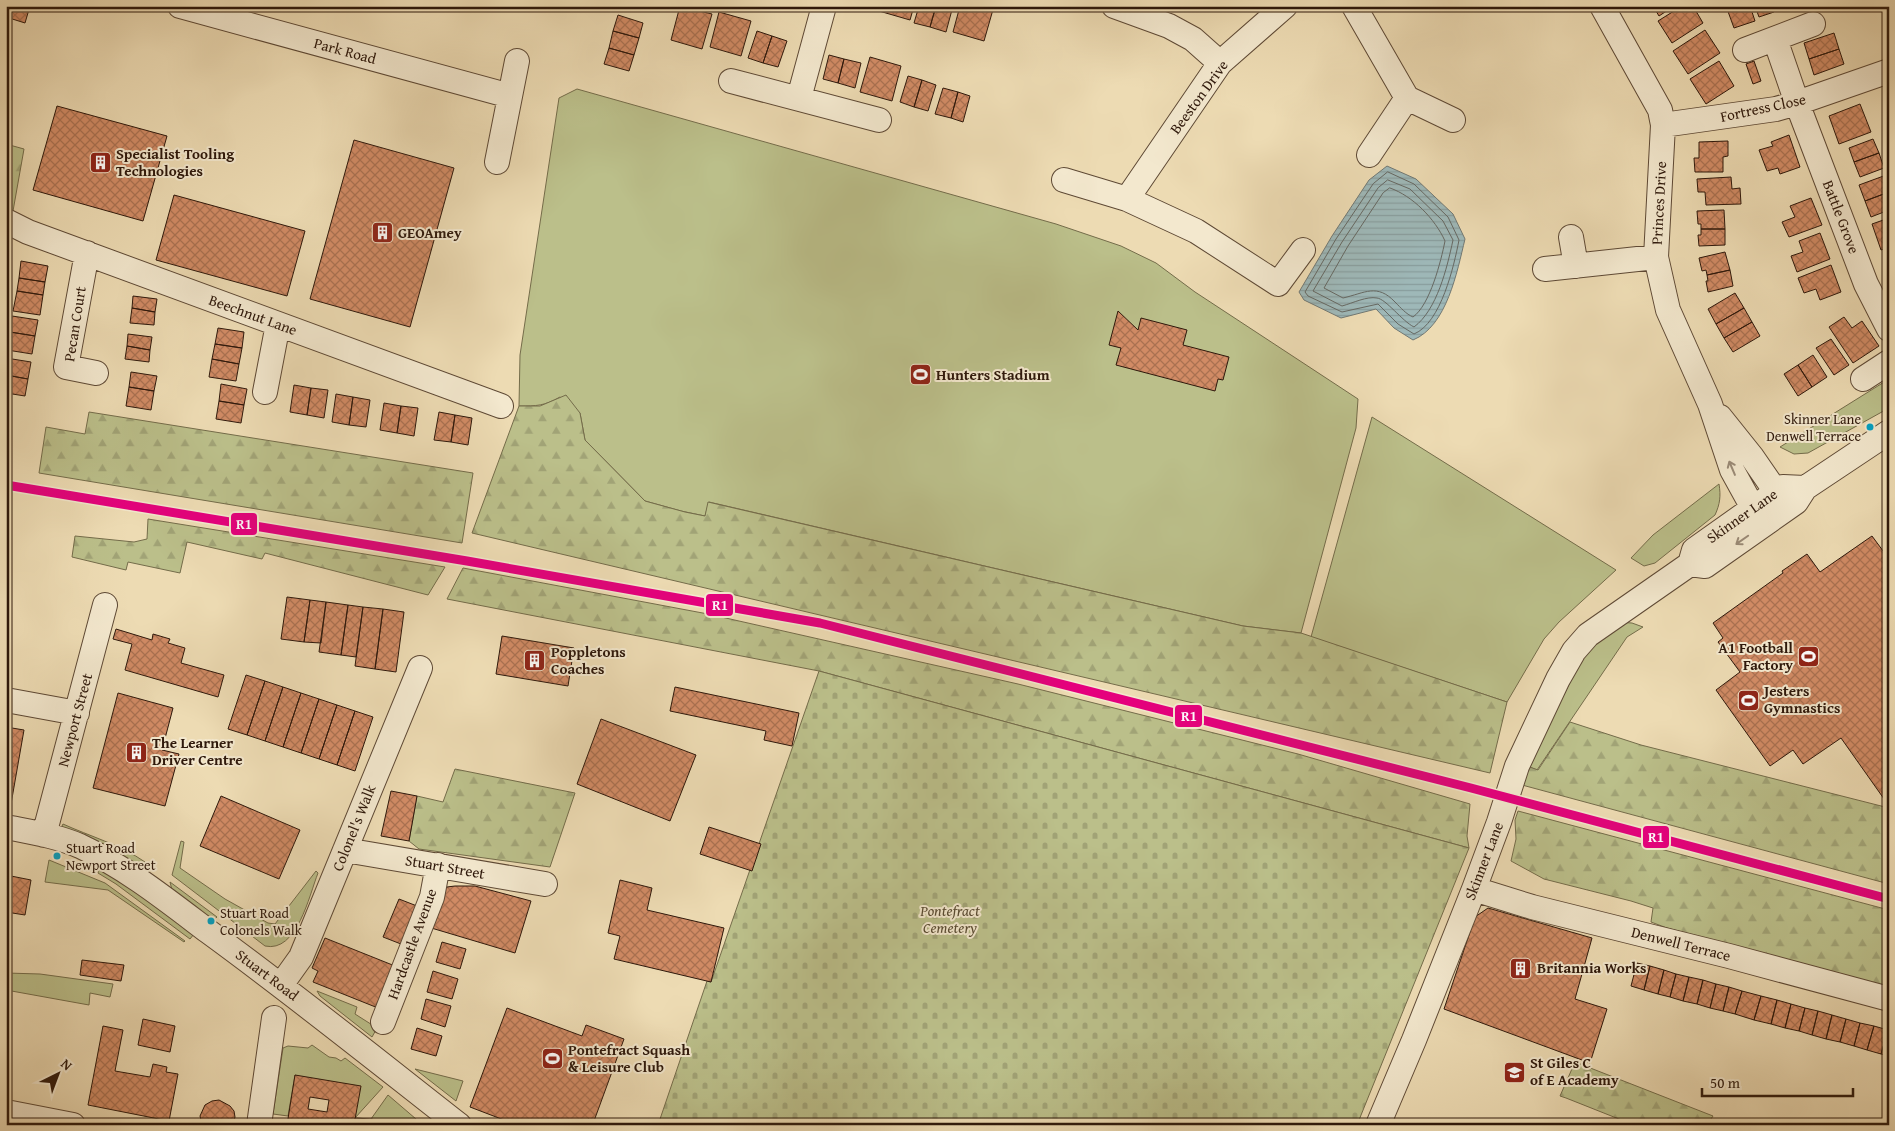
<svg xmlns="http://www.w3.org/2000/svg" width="1895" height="1131" font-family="'Gentium Book Plus',serif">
<defs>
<pattern id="forest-firs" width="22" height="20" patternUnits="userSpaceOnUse" patternTransform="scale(1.25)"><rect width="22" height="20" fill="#bbbf8a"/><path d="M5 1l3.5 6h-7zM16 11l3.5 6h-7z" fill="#a1a376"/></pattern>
<pattern id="cemetery-stones" width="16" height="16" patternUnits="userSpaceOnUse" patternTransform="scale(1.25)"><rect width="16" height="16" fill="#bbbf8a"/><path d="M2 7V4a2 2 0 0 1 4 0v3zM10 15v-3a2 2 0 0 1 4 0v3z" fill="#a1a376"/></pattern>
<pattern id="water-rules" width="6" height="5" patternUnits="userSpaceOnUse" patternTransform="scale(1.25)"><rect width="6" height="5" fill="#9eb8b8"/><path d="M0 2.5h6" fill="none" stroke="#889d9d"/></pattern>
<pattern id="building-cross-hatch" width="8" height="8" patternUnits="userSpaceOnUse" patternTransform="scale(1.25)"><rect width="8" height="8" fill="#d18b65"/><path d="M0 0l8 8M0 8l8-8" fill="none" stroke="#aa7151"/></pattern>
</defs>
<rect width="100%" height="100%" fill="#eddbb3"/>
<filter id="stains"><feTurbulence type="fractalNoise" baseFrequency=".004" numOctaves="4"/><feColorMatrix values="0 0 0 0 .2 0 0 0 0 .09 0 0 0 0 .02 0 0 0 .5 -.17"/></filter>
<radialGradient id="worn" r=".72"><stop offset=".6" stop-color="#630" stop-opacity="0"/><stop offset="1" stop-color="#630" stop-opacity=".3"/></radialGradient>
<path fill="#bbbf8a" stroke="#746c4a" d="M577,89L1056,224L1121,246L1156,263L1195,292L1358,399L1356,428L1301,633L1243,626L709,502L705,516L681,511L645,501L585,440L580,413L560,397C544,406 537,406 519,406L520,355L559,98Z
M1889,379V408L1808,453L1794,454L1780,447Z
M1372,417L1616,570L1559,622L1544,639L1507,702L1311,637Z
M1719,484C1721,496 1720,504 1715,515L1655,563L1644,566L1631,558L1653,535Z
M1617,622L1632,623L1643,627L1627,637L1537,770L1527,766L1579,665L1592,643Z
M63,824C89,836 121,845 145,862L144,864L136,865L61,828Z
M181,841L184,842L180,868L225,899L268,923L275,924L316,871L318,873C309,896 297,953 265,946L172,875Z
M49,860L105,883L185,941L184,942L108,890L45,882Z
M99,868L125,882L194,934L190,939L116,884L98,873Z
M170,882L217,917L213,921L172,890Z
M6,973L40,974L113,984L110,997L90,993L89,1005L6,990Z
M317,991L357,1007L355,1014L377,1028L372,1037L320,996Z
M312,1045L329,1057L336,1058L341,1061L345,1058L383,1087L355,1118L295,1075L288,1116L273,1114L283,1048L288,1046L308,1048Z
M415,1069L463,1081L456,1101Z
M388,1095L423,1125H401L371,1119Z"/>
<path fill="url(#forest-firs)" stroke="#746c4a" d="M6,144L24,149L13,211L6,208Z
M566,395L580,413L585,440L645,501L685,512L705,516L708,502L1243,626L1301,633L1507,702L1490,773L472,533L519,406H540Z
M89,412L473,473L462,543L39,473L46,427L85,434Z
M148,519L445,567L428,595L265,553L262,559L187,542L180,573L128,562L126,570L72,557L75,536L134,542L147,539Z
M463,568L708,614L1018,684L1298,754L1470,804L1467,836L1469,848L819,671L447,599Z
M1570,722L1641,745L1889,808V884L1522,785L1527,766L1538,770Z
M455,769L575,793L550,867L419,849L409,841L417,796L443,802Z
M1518,811L1889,910V989L1667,928L1651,922L1653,908L1631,901L1544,879L1511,861L1516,839L1515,820Z
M1575,1062L1713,1116L1707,1125H1634L1566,1098L1560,1096Z"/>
<path fill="url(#cemetery-stones)" stroke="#746c4a" d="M819,671L1469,848L1357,1125H658L707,981L711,982Z"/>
<path fill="url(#water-rules)" stroke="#717873" d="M1387,166L1416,179L1453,214L1465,239C1457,272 1447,326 1413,340L1394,328L1376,309L1341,318L1304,300L1299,292L1332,236L1369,180Z"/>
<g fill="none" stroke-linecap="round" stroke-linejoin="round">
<path stroke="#666862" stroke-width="1" d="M1388,172L1414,184L1448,217L1459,240C1454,266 1441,323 1414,334L1398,324L1378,304L1342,312L1308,296L1305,292L1336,239L1373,184Z
M1388,180L1410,189L1443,221L1453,240C1447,268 1437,310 1414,327C1402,321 1386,299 1377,298C1367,296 1353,303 1342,306L1313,291L1342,242L1378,188Z
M1390,188C1413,196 1435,219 1445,241C1441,261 1430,305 1413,317C1406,314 1401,308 1395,302C1377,283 1365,293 1343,298L1324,288L1348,246L1383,193Z"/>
</g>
<path fill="url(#building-cross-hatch)" stroke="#2e180b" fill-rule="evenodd" d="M6,6H30L25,23L6,17Z
M680,6L712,14L702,49L671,40Z
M880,6H914L910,20L879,11Z
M919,6H936L930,27L914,23Z
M936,6H953L946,32L930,27Z
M960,6H994L984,41L953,32Z
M1653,6H1674L1659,16Z
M1682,6H1693L1703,23L1672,43L1658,21Z
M1726,6H1750L1755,21L1734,28Z
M1755,6H1772L1774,12L1759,17Z
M719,12L751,21L741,56L710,47Z
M618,15L643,23L639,38L613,31Z
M1705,30L1720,53L1688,74L1673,51Z
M613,31L639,38L634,55L609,48Z
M757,31L772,36L763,63L748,58Z
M1834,33L1839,49L1809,59L1804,43Z
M772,36L787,41L778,67L763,63Z
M609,48L634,55L629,71L604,64Z
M1839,49L1844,64L1814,75L1809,59Z
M829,55L844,59L838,83L823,79Z
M870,57L901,66L892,101L860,92Z
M844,59L861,63L855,88L838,83Z
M1719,61L1734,86L1706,104L1690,79Z
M1754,61L1761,81L1753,84L1746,64Z
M908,76L922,80L914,107L900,102Z
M922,80L936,85L928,111L914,107Z
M943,88L958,92L951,118L935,114Z
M958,92L970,96L963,122L951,118Z
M1860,104L1871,132L1839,144L1829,116Z
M57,106L167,136L143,221L33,190Z
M1789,135L1800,167L1780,174L1778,168L1767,171L1759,150L1773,146L1771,142Z
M1873,139L1879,153L1854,162L1849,148Z
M354,140L454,168L410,327L310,299Z
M1728,141V156L1723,157V172H1695L1694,158H1699V142Z
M1879,153L1884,168L1860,177L1854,162Z
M1889,174V192L1865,201L1859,185Z
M1731,177L1732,189L1740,188L1741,204L1706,205L1705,192H1698L1697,179Z
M1889,192V210L1871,217L1865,201Z
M174,195L305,231L287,296L156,260Z
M1811,198L1822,225L1789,237L1782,222L1795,217L1790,206Z
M1724,210L1725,229H1701V224H1698L1697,211Z
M1889,218V247L1881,250L1872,224Z
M1701,229H1725V245L1699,246L1698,235H1701Z
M1820,233L1830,259L1797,272L1791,256L1803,252L1799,241Z
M1725,252L1730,270L1707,275L1706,270L1702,271L1699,258Z
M21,261L48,266L45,282L19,278Z
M1831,265L1841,292L1820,300L1816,289L1804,293L1798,278Z
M1730,270L1733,286L1708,292L1706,281H1708L1707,275Z
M19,278L45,282L43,295L17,291Z
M17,291L43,295L40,315L13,311Z
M1735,293L1744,308L1716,324L1708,309Z
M133,296L157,299L155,312L132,308Z
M132,308L155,312L154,325L130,323Z
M1744,308L1752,322L1724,338L1716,324Z
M1118,311L1138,330L1141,318L1187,330L1183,345L1229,357L1223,380L1218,379L1215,391L1116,365L1121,348L1109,345Z
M12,316L38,320L35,336L10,332Z
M1844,317L1852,328L1862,321L1879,346L1853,363L1829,327Z
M1752,322L1760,336L1733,352L1724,338Z
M218,328L244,332L242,348L215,344Z
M10,332L35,336L32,354L7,350Z
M128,334L152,337L150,350L127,346Z
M1831,339L1849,365L1834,375L1816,348Z
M215,344L242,348L239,364L212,359Z
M127,346L150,350L149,362L125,359Z
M1813,355L1827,377L1812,387L1798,365Z
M6,358L31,362L28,379L6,375Z
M212,359L239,364L236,381L209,377Z
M1798,365L1812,387L1798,396L1784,374Z
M131,372L157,376L154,391L129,387Z
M6,375L28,379L25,396L6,393Z
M221,384L247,389L244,405L219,401Z
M294,385L311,388L307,415L290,412Z
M129,387L154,391L151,410L126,406Z
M311,388L328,390L324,418L307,415Z
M336,394L353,397L349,425L332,422Z
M353,397L370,400L366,427L349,425Z
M219,401L244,405L241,423L216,419Z
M384,403L401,406L397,433L380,430Z
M401,406L418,408L414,436L397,433Z
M439,412L455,415L451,442L434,440Z
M455,415L472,418L468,445L451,442Z
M1872,536L1889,559V806L1841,738L1803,764L1793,750L1770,766L1716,690L1740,672L1718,642L1723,638L1713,623L1783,573L1782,571L1807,554L1820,572Z
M287,597L310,600L304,642L281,639Z
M310,600L326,602L321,643L304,642Z
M326,602L348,605L341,655L319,652Z
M348,605L363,607L356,657L341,655Z
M363,607L383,609L375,669L355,666Z
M383,609L404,612L396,672L375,669Z
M116,629L152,640L153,634L170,639L168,643L185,648L181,663L224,675L218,697L125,670L132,644L113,639Z
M502,636L574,648L568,686L496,674Z
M246,675L265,681L247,735L228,729Z
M265,681L283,687L265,741L247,735Z
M283,687L301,693L283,747L265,741Z
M675,687L799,713L792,746L764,740L766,731L670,711Z
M118,693L173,708L162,750L179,754L165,806L93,788Z
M301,693L319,699L301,753L283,747Z
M319,699L337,705L319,759L301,753Z
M337,705L355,711L337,765L319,759Z
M355,711L373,717L355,771L337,765Z
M601,719L696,755L670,821L577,784Z
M6,727L24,730L11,804L6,803Z
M391,791L417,796L409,841L381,836Z
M221,796L300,830L279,879L200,846Z
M709,827L761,844L752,871L700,854Z
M6,875L31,880L25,915L6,912Z
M620,880L652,888L647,910L724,928L711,982L614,959L620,936L608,933Z
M455,886H475L531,901L515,953L428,927L439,888Z
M399,899L417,906L401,944L383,937Z
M1488,908L1592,938L1575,999L1607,1009L1590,1063L1444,1009L1475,917Z
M325,938L395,966L378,1008L313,982L318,971L312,968Z
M442,942L466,949L460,969L436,962Z
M82,960L124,965L121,981L80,975Z
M1637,963L1650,966L1644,990L1631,986Z
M1650,966L1664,970L1658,994L1644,990Z
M1664,970L1676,974L1670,997L1658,994Z
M433,971L458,979L452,999L427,992Z
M1676,974L1689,977L1683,1001L1670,997Z
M1689,977L1703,980L1697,1004L1683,1001Z
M1703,980L1716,984L1710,1008L1697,1004Z
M1716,984L1729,987L1723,1011L1710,1008Z
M1729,987L1742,991L1735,1014L1723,1011Z
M1742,991L1761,996L1754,1020L1735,1014Z
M1761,996L1777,1000L1771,1024L1754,1020Z
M426,999L451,1006L445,1027L421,1019Z
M1777,1000L1791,1004L1785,1028L1771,1024Z
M1791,1004L1805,1008L1799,1031L1785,1028Z
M507,1008L582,1036L586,1025L624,1039L594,1121L588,1119L586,1125H517L470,1107Z
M1805,1008L1818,1011L1812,1035L1799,1031Z
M1818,1011L1832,1015L1826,1039L1812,1035Z
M1832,1015L1846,1019L1840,1042L1826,1039Z
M143,1019L175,1026L170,1052L138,1045Z
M1846,1019L1860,1023L1854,1046L1840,1042Z
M1860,1023L1874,1026L1867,1050L1854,1046Z
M103,1026L123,1030L115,1071L150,1077L153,1064L167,1067L166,1072L178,1074L169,1121L88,1105Z
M1874,1026L1888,1030L1881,1054L1867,1050Z
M417,1028L442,1036L436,1056L411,1049Z
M1888,1030H1889V1056L1881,1054Z
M295,1075L361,1086L354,1125H287ZM310,1097L329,1100L327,1112L308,1109Z
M219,1100L230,1106L234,1111L235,1117L233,1125H202L200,1116L205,1105L212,1101Z
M355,1118L371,1119L370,1125H354Z
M371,1119L401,1125H370Z"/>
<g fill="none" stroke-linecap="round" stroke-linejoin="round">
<defs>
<path id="minor" d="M180,6L510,96
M1114,6L1169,26L1193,39L1220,63
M1354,6L1407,98L1369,155
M1602,6L1660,110L1663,125L1656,257L1668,310L1710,404L1732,470L1753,508L1758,515L1769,521
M1775,39L1797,103L1866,284L1889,329
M1745,50L1813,24
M731,81L879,120
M799,98L824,6
M1407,98L1453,120
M1663,125L1776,109L1797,103L1889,71
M497,162L517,61
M1064,180L1127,199L1196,231L1278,284L1303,250
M1127,199L1220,63L1285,6
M6,221L28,232L501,406
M1571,237L1576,266
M87,253L66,367L96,373
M1545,269L1656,257
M1863,379L1889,362
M265,392L278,324
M1720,417L1752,457L1785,505
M1690,564L1705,566L1796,502L1805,488L1889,432
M6,700L77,713
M6,827C31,832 57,836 80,846C127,868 168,901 209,932C294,994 376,1060 459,1125
M44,835L105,605
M345,850L545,884
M1474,889L1532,907L1729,956L1889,999
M281,985L301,957L420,668
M383,1022L432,897L438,865
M6,1112L73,1125
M259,1125L274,1018
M1378,1125L1414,1040L1474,889L1499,822L1517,766L1558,679L1574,651L1588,635L1690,564L1694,550L1783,487L1805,488"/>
</defs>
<use href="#minor" stroke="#5e4935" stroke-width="26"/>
<use href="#minor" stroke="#f3e8ce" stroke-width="24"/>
<defs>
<path id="rail-1" d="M6,485L467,561L820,623L1471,788L1889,899"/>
</defs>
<use href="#rail-1" stroke="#f3e8ce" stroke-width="12"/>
<use href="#rail-1" stroke="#e5007d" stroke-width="9"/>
</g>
<defs><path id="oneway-shaft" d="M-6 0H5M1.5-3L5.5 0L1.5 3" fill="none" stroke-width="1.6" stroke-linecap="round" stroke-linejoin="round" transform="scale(1.25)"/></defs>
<g stroke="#9a8a76">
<use href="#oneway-shaft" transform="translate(1732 468) rotate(-113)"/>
<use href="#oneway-shaft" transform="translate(1742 540) rotate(145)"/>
</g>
<defs>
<symbol id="building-square" viewBox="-11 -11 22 22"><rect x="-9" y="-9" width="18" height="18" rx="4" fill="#8f2418" stroke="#f3e8ce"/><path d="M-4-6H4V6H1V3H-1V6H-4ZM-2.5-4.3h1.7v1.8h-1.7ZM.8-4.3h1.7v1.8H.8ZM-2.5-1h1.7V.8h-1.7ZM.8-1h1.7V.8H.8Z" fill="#fff"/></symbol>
<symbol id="stadium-square" viewBox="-11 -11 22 22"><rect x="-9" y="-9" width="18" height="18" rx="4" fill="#8f2418" stroke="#f3e8ce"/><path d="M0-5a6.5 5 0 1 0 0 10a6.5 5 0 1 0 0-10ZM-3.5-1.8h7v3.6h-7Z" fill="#fff"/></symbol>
<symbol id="school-square" viewBox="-11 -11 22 22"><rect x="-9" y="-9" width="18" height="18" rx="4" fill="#8f2418" stroke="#f3e8ce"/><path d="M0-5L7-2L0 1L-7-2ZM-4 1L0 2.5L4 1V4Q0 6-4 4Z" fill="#fff"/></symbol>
</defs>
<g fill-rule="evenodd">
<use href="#building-square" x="88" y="150" width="25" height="25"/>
<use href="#building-square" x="370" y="220" width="25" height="25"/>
<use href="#stadium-square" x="908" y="362" width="25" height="25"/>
<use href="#stadium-square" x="1796" y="644" width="25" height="25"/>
<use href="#building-square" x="522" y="648" width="25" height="25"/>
<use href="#stadium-square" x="1736" y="688" width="25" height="25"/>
<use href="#building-square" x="124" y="740" width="25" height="25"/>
<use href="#building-square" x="1508" y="956" width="25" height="25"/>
<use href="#stadium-square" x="540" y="1046" width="25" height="25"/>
<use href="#school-square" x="1502" y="1060" width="25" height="25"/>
</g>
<g fill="#02a2c4" stroke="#f3e8ce" stroke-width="2">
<circle cx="1870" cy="427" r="4.5"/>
<circle cx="57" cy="856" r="4.5"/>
<circle cx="211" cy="921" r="4.5"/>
</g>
<g text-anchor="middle" stroke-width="4" stroke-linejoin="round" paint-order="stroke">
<g font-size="14" fill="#2e180b" stroke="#f3e8ce" text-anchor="start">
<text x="1861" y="424" text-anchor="end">Skinner Lane<tspan x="1861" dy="17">Denwell Terrace</tspan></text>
<text x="66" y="853">Stuart Road<tspan x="66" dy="17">Newport Street</tspan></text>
<text x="220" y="918">Stuart Road<tspan x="220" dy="17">Colonels Walk</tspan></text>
</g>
<g font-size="15" fill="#2e180b" stroke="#f3e8ce">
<text transform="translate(345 51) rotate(15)" y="5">Park Road</text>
<text transform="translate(1199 97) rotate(-54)" y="5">Beeston Drive</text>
<text transform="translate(1763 108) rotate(-12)" y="5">Fortress Close</text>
<text transform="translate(1659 203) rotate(-87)" y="5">Princes Drive</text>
<text transform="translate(1841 217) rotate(69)" y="5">Battle Grove</text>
<text transform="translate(253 315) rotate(20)" y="5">Beechnut Lane</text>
<text transform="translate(75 324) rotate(-81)" y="5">Pecan Court</text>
<text transform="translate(1742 516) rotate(-35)" y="5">Skinner Lane</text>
<text transform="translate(75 720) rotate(-75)" y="5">Newport Street</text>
<text transform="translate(354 828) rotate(-68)" y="5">Colonel's Walk</text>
<text transform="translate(1484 861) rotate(-69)" y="5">Skinner Lane</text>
<text transform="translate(445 867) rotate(10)" y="5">Stuart Street</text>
<text transform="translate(412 944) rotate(-70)" y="5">Hardcastle Avenue</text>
<text transform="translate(1681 944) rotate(14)" y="5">Denwell Terrace</text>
<text transform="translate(267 975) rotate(37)" y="5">Stuart Road</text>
</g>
<g font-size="15" font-weight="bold" fill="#2e180b" stroke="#f3e8ce" text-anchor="start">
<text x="116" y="159">Specialist Tooling<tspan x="116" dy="17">Technologies</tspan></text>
<text x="398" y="238">GEOAmey</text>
<text x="936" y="380">Hunters Stadium</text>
<text x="1793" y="653" text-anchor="end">A1 Football<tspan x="1793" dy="17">Factory</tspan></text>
<text x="551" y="657">Poppletons<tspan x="551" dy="17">Coaches</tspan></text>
<text x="1764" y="696">Jesters<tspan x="1764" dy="17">Gymnastics</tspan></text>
<text x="152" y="748">The Learner<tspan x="152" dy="17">Driver Centre</tspan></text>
<text x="1537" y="973">Britannia Works</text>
<text x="568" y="1055">Pontefract Squash<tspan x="568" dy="17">&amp; Leisure Club</tspan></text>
<text x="1530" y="1068">St Giles C<tspan x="1530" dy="17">of E Academy</tspan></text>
</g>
<g font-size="15" font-style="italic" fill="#584a31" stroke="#f3e8ce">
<text x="950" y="916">Pontefract<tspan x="950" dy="17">Cemetery</tspan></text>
</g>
</g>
<g stroke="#f3e8ce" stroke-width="2">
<rect x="230" y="512" width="28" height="24" rx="5" fill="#e5007d"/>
<rect x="705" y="593" width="29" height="24" rx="5" fill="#e5007d"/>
<rect x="1174" y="704" width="29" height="24" rx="5" fill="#e5007d"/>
<rect x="1642" y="825" width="28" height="24" rx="5" fill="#e5007d"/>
</g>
<g font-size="14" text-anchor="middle" font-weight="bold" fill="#fff">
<text x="244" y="529">R1</text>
<text x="720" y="610">R1</text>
<text x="1189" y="721">R1</text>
<text x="1656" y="842">R1</text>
</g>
<rect width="1895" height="1131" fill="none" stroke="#eddbb3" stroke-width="25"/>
<rect x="8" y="8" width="1880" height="1116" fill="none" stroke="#2e180b" stroke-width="2.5"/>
<rect x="12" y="12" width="1870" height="1106" fill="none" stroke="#2e180b"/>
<g transform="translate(58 1074) rotate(42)" stroke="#f3e8ce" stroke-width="4" paint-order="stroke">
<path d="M0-4L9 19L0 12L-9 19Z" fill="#2e180b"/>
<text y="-8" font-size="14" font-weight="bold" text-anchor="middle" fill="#2e180b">N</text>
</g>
<path d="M1702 1088v8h151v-8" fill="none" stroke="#2e180b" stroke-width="2.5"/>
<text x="1710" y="1088" font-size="15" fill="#2e180b" stroke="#f3e8ce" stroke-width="4" paint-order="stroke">50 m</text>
<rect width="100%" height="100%" filter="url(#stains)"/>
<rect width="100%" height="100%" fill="url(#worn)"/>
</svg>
